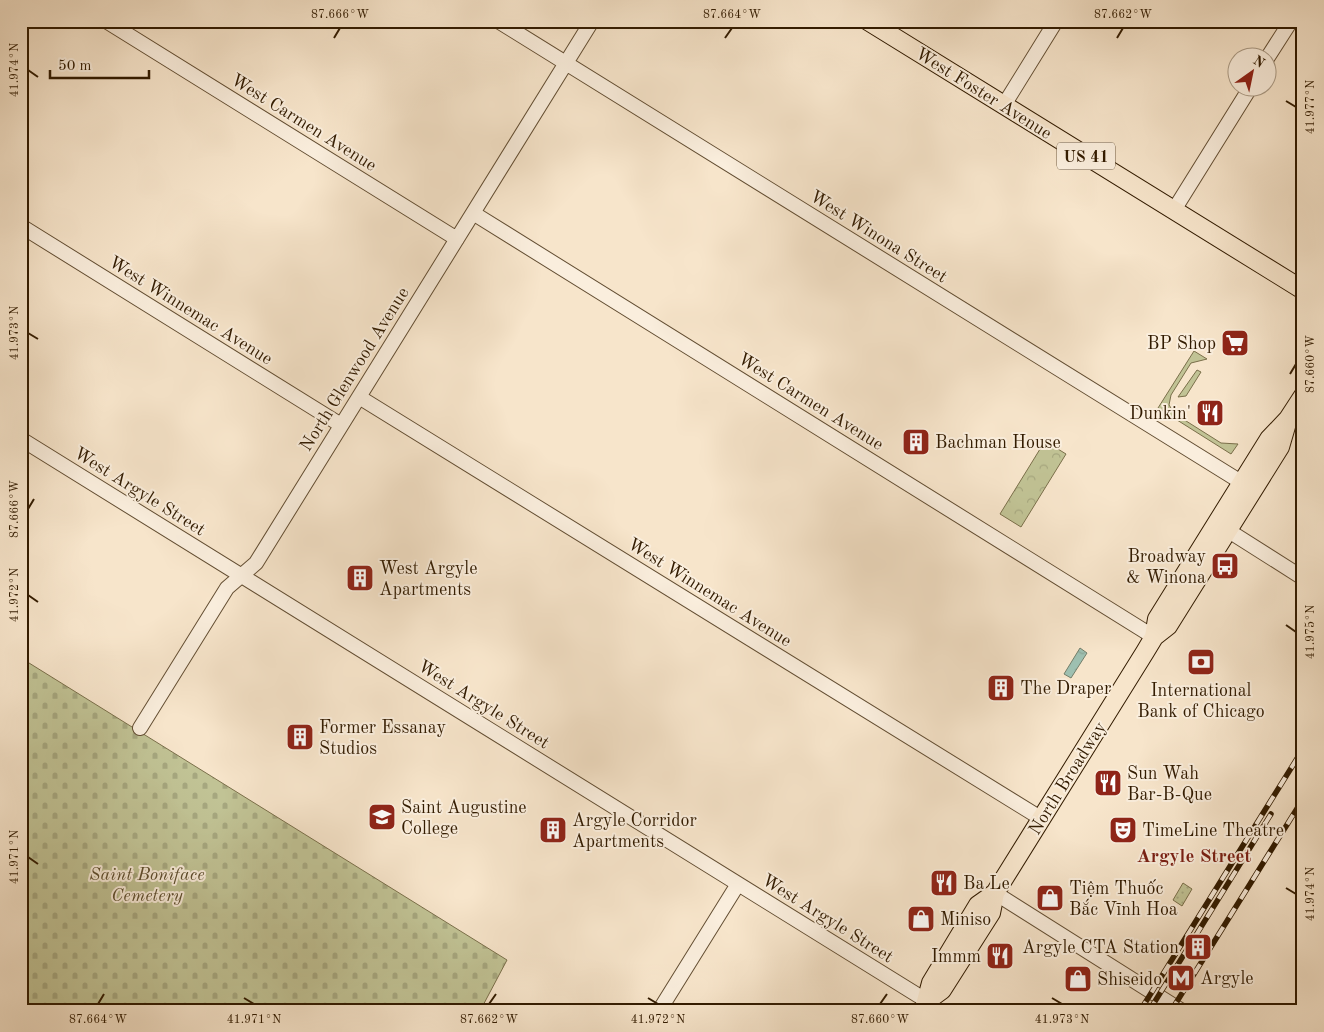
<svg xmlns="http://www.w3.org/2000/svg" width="1324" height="1032" font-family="'Old Standard TT',serif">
<defs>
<pattern id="cemetery-stones" width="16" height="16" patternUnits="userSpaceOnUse" patternTransform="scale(1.25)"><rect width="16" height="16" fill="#c1c395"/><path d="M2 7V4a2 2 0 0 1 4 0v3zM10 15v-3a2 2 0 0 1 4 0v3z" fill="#a6a77f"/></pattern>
<pattern id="park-crowns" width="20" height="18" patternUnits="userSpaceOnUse" patternTransform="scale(1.25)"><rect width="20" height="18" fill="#c1c395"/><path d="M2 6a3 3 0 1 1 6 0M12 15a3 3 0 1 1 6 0" fill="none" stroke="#a6a77f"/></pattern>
<pattern id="garden-dots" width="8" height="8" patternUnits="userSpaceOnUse" patternTransform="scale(1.25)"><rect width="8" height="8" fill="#c1c395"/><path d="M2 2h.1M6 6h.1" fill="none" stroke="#a6a77f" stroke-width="1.8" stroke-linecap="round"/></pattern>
<pattern id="water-ripples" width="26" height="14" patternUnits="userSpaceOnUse" patternTransform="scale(1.25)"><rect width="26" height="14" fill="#9ec0b1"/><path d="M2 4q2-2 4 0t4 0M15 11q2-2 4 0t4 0" fill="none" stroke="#89a496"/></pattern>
</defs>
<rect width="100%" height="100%" fill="#f7e5cb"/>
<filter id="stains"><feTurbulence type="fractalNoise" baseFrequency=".004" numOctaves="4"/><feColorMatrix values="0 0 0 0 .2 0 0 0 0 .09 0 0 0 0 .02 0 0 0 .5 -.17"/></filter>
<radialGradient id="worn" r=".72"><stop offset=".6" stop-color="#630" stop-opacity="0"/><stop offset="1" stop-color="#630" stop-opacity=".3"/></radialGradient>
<path fill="#c1c395" stroke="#7a6f4a" d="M1194,351L1207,359L1191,363L1171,395L1169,405L1175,414L1221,443L1238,444L1231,454L1158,408Z
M1197,370L1201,372L1186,396L1178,397Z"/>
<path fill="url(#cemetery-stones)" stroke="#7a6f4a" d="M21,658L507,960L480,1011H21Z"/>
<path fill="url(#park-crowns)" stroke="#7a6f4a" d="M1045,441L1066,454L1021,527L1000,514Z"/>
<path fill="url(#garden-dots)" stroke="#7a6f4a" d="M1183,883L1192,889L1182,906L1173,900Z"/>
<path fill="url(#water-ripples)" stroke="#737e6a" d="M1080,648L1087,653L1071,678L1064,674Z"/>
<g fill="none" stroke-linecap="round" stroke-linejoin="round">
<defs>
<path id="minor" d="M106,21L457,239
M498,21L1241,482
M1266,60L1291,21
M1004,105L1056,21
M1174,210L1250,88
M473,213L1154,637
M21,226L341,425
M359,397L1042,819
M21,439L927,1001
M1221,526L1303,578
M140,728L227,588L256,563L592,21
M995,893L1182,1011
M659,1011L738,884"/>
<path id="major" d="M868,21L1303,290
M1154,637L1168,626L1280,447L1287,423
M927,1001L942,990L991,913L995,893L1145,652L1154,637L1157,619L1269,439L1288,419L1303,396
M925,1005L931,983L978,905L995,893"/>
</defs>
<use href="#minor" stroke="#634e33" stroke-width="16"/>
<use href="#major" stroke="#321b00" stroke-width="20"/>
<use href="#minor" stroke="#faeedd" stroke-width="14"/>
<use href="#major" stroke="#f7e5cb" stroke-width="18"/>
<defs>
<path id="rail" d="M1140,1011L1303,749
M1149,1011L1271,814
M1171,1011L1303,799"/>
</defs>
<use href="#rail" stroke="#321b00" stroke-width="5.5"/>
<use href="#rail" stroke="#faeedd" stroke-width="4" stroke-dasharray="11" stroke-linecap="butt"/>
</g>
<path fill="none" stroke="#321b00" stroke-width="2" d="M334,38L340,28M725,38L732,28M1117,38L1123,28M28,70L38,77M1286,101L1296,107M28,333L38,339M1290,374L1296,364M28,509L34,499M28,595L38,602M1286,625L1296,632M28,857L38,864M1286,888L1296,894M244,998L254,1004M648,998L658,1004M1052,998L1062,1004M98,1004L104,994M489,1004L496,994M880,1004L887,994"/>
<defs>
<symbol id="supermarket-square" viewBox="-11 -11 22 22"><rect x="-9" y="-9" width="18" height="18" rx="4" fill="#8f2418" stroke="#faeedd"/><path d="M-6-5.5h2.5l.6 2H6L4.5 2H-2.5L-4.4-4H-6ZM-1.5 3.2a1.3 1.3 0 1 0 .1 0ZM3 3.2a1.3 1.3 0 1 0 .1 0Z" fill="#fff"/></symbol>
<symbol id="restaurant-square" viewBox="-11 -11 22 22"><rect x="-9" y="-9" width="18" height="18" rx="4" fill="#8f2418" stroke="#faeedd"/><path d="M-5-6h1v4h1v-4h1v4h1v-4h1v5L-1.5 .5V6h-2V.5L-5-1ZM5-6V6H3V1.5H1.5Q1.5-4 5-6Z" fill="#fff"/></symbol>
<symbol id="building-square" viewBox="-11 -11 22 22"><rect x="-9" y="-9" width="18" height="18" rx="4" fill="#8f2418" stroke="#faeedd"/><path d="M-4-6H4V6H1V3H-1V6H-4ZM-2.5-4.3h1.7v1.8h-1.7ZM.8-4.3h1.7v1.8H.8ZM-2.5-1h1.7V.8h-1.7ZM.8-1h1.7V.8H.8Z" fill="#fff"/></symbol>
<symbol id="bus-square" viewBox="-11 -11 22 22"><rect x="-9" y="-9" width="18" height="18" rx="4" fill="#8f2418" stroke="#faeedd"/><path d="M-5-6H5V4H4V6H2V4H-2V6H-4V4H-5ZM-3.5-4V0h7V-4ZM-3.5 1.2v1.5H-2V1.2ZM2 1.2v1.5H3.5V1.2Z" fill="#fff"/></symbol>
<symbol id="bank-square" viewBox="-11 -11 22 22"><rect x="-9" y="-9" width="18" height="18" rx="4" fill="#8f2418" stroke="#faeedd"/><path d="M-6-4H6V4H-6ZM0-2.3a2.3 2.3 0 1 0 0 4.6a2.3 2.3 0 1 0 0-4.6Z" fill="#fff"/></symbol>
<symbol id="university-square" viewBox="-11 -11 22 22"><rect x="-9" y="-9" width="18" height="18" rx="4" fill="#8f2418" stroke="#faeedd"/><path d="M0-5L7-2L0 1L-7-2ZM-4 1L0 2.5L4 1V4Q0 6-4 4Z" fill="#fff"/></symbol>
<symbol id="theatre-square" viewBox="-11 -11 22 22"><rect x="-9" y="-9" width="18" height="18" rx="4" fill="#8f2418" stroke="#faeedd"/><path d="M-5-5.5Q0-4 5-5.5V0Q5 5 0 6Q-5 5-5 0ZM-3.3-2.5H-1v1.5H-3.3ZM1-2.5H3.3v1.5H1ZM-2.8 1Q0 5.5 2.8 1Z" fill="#fff"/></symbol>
<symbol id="shop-square" viewBox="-11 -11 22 22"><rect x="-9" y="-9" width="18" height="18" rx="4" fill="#8f2418" stroke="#faeedd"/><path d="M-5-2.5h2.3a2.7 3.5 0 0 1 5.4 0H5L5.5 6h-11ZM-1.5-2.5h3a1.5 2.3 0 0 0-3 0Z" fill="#fff"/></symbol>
<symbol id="metro-square" viewBox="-11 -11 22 22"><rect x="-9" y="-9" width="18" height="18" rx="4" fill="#8f2418" stroke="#faeedd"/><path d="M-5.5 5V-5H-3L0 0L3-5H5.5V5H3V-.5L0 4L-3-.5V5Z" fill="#fff"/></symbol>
</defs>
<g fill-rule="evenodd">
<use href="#supermarket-square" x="1219" y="327" width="32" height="32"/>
<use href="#restaurant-square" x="1194" y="397" width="32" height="32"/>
<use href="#building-square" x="900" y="426" width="32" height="32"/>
<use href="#bus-square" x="1209" y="550" width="32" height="32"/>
<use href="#building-square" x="344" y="562" width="32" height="32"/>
<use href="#bank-square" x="1185" y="646" width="32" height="32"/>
<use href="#building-square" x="985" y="672" width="32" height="32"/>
<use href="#building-square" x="284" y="721" width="32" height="32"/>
<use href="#restaurant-square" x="1092" y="767" width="32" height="32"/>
<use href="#university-square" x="366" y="801" width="32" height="32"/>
<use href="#building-square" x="537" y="814" width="32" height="32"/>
<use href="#theatre-square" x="1107" y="814" width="32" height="32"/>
<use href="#restaurant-square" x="928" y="867" width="32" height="32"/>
<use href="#shop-square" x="1034" y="882" width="32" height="32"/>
<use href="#shop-square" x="905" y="903" width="32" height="32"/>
<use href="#building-square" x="1182" y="931" width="32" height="32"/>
<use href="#restaurant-square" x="984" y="940" width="32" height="32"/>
<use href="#metro-square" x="1165" y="962" width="32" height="32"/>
<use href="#shop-square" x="1062" y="963" width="32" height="32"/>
</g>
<g text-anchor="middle" stroke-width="4" stroke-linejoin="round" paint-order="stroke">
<rect fill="#faeedd" stroke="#6e5a42" stroke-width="1" x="1057" y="142.5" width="58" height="27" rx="4"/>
<g font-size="16" font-weight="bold" fill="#321b00">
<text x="1086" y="162">US 41</text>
</g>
<g font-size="18" fill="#321b00" stroke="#faeedd">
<text transform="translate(984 93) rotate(32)" y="6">West Foster Avenue</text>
<text transform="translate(304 122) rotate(32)" y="6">West Carmen Avenue</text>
<text transform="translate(879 236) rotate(32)" y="6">West Winona Street</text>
<text transform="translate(191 310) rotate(32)" y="6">West Winnemac Avenue</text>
<text transform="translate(354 369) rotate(-58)" y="6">North Glenwood Avenue</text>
<text transform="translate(811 401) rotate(32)" y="6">West Carmen Avenue</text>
<text transform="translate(140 491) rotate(32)" y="6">West Argyle Street</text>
<text transform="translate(710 592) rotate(32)" y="6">West Winnemac Avenue</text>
<text transform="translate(484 704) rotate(32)" y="6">West Argyle Street</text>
<text transform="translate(1067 778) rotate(-58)" y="6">North Broadway</text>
<text transform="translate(828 918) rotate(32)" y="6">West Argyle Street</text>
</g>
<g font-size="18" fill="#321b00" stroke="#faeedd" text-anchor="start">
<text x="1216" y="349" text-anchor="end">BP Shop</text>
<text x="1191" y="419" text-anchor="end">Dunkin'</text>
<text x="935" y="448">Bachman House</text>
<text x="1206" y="562" text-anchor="end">Broadway<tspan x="1206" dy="21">&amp; Winona</tspan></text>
<text x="379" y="574">West Argyle<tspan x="379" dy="21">Apartments</tspan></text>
<text x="1020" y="694">The Draper</text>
<text x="1201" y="696" text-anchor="middle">International<tspan x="1201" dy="21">Bank of Chicago</tspan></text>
<text x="319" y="733">Former Essanay<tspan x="319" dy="21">Studios</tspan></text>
<text x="1127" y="779">Sun Wah<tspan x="1127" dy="21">Bar-B-Que</tspan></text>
<text x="401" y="813">Saint Augustine<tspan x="401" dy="21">College</tspan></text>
<text x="572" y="826">Argyle Corridor<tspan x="572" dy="21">Apartments</tspan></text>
<text x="1142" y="836">TimeLine Theatre</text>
<text x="963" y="889">Ba Le</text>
<text x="1069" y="894">Tiệm Thuốc<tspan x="1069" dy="21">Bắc Vĩnh Hoa</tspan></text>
<text x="940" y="925">Miniso</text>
<text x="1179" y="953" text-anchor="end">Argyle CTA Station</text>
<text x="981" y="962" text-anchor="end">Immm</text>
<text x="1200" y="984">Argyle</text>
<text x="1097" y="985">Shiseido</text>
</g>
<g font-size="18" font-style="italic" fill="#5d4d2d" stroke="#faeedd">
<text x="147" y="880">Saint Boniface<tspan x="147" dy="21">Cemetery</tspan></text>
</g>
<g font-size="19" font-weight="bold" fill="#7a1f14" stroke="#faeedd">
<text x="1194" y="862">Argyle Street</text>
</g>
</g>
<rect width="1324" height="1032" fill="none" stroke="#f7e5cb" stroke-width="55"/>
<g transform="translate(1252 72) rotate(33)"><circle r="24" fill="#faeedd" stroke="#aa9a85"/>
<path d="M0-4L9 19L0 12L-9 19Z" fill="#8f2418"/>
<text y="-8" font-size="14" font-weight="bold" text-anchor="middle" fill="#321b00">N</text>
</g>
<path d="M50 70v8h99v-8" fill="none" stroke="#321b00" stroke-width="2.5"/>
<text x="58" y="70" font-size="15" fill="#321b00" stroke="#faeedd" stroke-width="4" paint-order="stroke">50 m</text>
<rect x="28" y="28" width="1268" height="976" fill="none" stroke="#321b00" stroke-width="2"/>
<g font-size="12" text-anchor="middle" fill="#321b00">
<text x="340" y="18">87.666°W</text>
<text x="732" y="18">87.664°W</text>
<text x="1123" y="18">87.662°W</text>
<text transform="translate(14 70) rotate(-90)" y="4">41.974°N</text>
<text transform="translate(1310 107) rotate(-90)" y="4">41.977°N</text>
<text transform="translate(14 333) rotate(-90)" y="4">41.973°N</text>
<text transform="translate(1310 364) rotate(-90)" y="4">87.660°W</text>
<text transform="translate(14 509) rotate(-90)" y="4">87.666°W</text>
<text transform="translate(14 595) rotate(-90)" y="4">41.972°N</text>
<text transform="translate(1310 632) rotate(-90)" y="4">41.975°N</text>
<text transform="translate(14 857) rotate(-90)" y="4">41.971°N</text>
<text transform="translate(1310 894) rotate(-90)" y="4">41.974°N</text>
<text x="98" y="1023">87.664°W</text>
<text x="254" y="1023">41.971°N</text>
<text x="489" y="1023">87.662°W</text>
<text x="658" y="1023">41.972°N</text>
<text x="880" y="1023">87.660°W</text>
<text x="1062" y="1023">41.973°N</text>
</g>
<rect width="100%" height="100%" filter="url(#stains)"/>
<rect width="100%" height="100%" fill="url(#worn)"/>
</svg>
